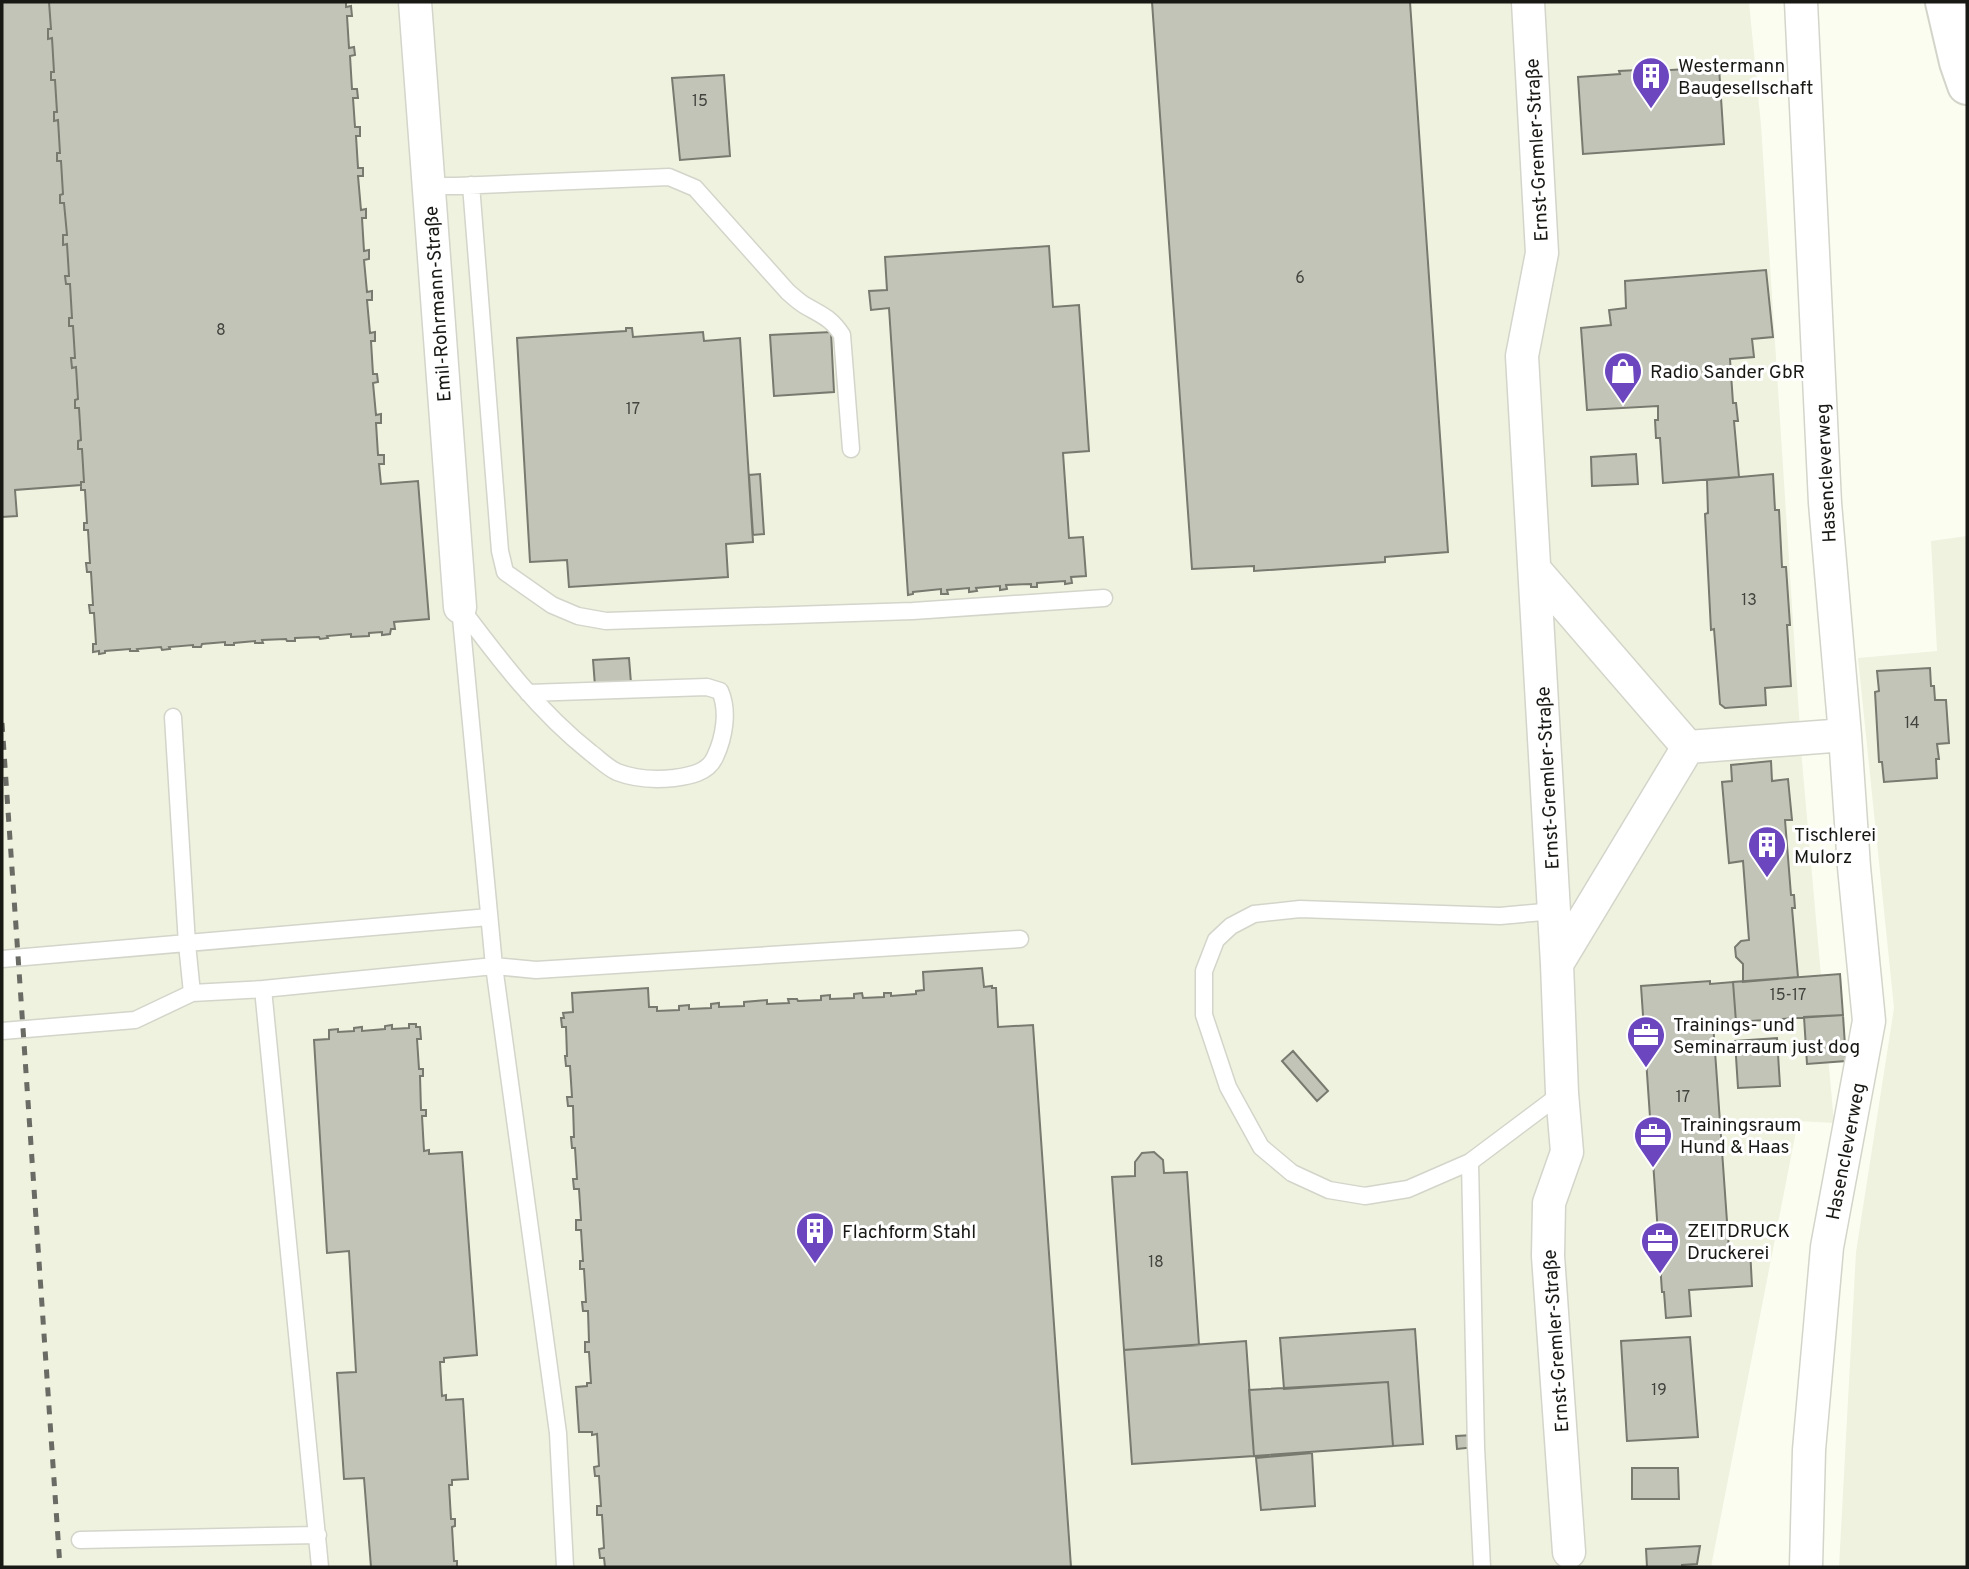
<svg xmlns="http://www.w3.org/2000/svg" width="1969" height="1569" font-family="Overpass,sans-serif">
<rect width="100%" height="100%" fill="#fbfdf1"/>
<path fill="#eff2df" d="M2,2H1749L1761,125L1802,761L1834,1123L1798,1121L1711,1567H2Z
M1967,536V1567H1839L1856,1252L1894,1008L1858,658L1937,651L1931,541Z"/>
<path fill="#c2c4b8" stroke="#78796f" stroke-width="2" d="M2,2H49L51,29H48V39L52,38L54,72H51V80H55L57,112H54V121L58,120L60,153H57V161H61L63,194L60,195V203H64L67,235H63V245L67,244L69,276H65L66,284H70L72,318H69V326H73L75,358H71L72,368L76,367L78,399L75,400V408H79L81,440L78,441V449H82L84,482H81V485L15,490L17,516L2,517Z
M49,2H346V7L351,6L352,16H347L349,48L354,47L355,55L350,56L352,89H357L358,98H353L355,127H360V136H356L358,168H363V176H358L361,210L366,209V218H362L364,251L369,250V259L364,260L367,292L372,291V300H367L370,333L375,332V341H371L373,374H377L378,382L373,383L376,415L381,414V423H376L378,455H384V464H379L381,484L418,481L429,619L394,622L395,629H391L390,634L382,635V632L369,633V636L351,637V634L327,636L328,638L320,639L319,637L295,638V641H287L286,639L262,640L263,643H255V641L234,643V645H225V642L202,644L201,647H193V645L169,647L170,649L162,650L161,647L137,649L138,651H130V649L105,651V653L99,654V651L93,652V644H96L94,613H90L89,605H93L91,572H87L86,563H90L88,530H84V523H87L85,490H81V482H84L82,449H78V441L81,440L79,408H75V400L78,399L76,367L72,368L71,358H75L73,326H69V318H72L70,284H66L65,276H69L67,244L63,245V235H67L64,203H60V195L63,194L61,161H57V153H60L58,120L54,121V112H57L55,80H51V72H54L52,38L48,39V29H51Z
M1152,2H1410L1448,552L1385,557V562L1254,571V566L1192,569Z
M1719,67L1724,144L1583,154L1578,77L1620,74L1619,71L1638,70V72Z
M724,75L730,156L680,160L672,78Z
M1049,246L1053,307L1079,305L1089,451L1063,453L1069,538L1083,537L1086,576L1071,577L1072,583L1065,584V581L1037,583V587H1031V584L1006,585L1007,589L1000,590V586L976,588L977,591L969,592V588L947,590L948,594H941V589L913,592V594L908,595L889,308L871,310L869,291L887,290L885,257Z
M1766,270L1773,337L1752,339L1754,357L1730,359L1733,403H1736L1738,421H1734L1739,477L1663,483L1660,438H1656L1655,420H1658V406L1587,410L1581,328L1611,325L1609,310L1626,308L1625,281Z
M626,328H632L633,337L703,332L704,341L740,338L753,542L726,544L728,577L569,587L567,560L530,562L517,338L626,331Z
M831,332L834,392L774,396L770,335Z
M1636,454L1638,484L1592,486L1591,457Z
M760,474L764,534L753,535L749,475Z
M1773,474L1775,510H1779L1782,567H1786L1790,625H1787L1791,686L1765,688L1766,705L1725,708L1720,704L1714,629L1711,630L1705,514L1708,513L1707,480Z
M629,658L631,683L595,686L593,660Z
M1930,668L1931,686H1934L1935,700H1946L1949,743L1937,744L1939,759H1936L1937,778L1884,782L1882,762H1879L1875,692L1879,691L1877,671Z
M1771,761L1772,781L1788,779L1792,820H1785L1791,895H1794L1795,908H1792L1798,977L1743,982V964L1736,957L1735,947L1741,941L1749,940L1743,861L1729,863L1722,782L1732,781L1731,765Z
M982,968L984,987L992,986V988H996L998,1027L1033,1025L1071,1567H605L604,1558H600L599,1549L604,1548L602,1515H597V1506H601L599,1476H595L594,1467L599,1466L597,1434L592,1435V1432H579L576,1387L587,1386V1383H591L589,1352H585V1342H589L588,1311H583L582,1302H586L584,1269H580V1261H583L581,1230H576V1220H581L579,1189H574L573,1179H577L575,1148H572L571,1137H574L573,1106H568L567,1097H572L570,1066H566L565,1056H567L566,1027H562L561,1018H564L563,1013L573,1012L572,993L648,988L649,1007H657V1011L679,1010V1006L689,1005V1009L711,1008V1004L719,1003V1007L744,1006V1002L767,1000V1004L789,1003L788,999H797L798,1001L821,1000V996L830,995V999L854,998V994L862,993L863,998L884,997V993H891V996L916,994V991L924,990L923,972Z
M1840,974L1843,1015L1736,1022L1733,982Z
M1710,981V984L1733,982L1736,1022L1713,1023L1729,1250L1750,1249L1752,1286L1689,1290L1691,1316L1666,1318L1664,1292H1662L1641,986Z
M1843,1015L1846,1061L1807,1064L1804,1017Z
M409,1024H416V1027H420L421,1039H417L419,1069H423V1076H420L421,1110H426V1116H422L424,1151L429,1150V1154L462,1152L477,1355L444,1358V1362H440L442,1396L446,1395V1400L463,1399L468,1479L452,1480V1485H449L451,1519H455V1526L452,1527L454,1561H457V1567H371L364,1478L344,1479L337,1373L356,1372L349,1251L327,1253L314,1040L329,1039V1030L338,1029V1032L354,1031V1028L362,1027V1031L385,1029V1026L392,1025V1029L409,1028Z
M1777,1038L1780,1086L1738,1088L1735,1041Z
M1293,1051L1328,1091L1317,1101L1282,1061Z
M1154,1152L1163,1160L1164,1173L1187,1172L1199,1345L1124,1350L1112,1177L1135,1176V1162L1142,1153Z
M1415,1329L1423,1444L1393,1446L1388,1382L1284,1389L1280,1338Z
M1690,1337L1698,1437L1627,1441L1621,1341Z
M1246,1341L1254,1456L1132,1464L1124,1350Z
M1388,1382L1393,1446L1254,1456L1249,1390Z
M1474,1435L1475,1447L1457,1449L1456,1436Z
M1312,1453L1315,1506L1261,1510L1256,1458Z
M1632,1468H1678L1679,1499H1632Z
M1700,1546L1697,1564L1682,1565V1567H1647L1646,1549Z"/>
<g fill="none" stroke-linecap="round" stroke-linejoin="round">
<defs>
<path id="lane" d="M471,185L500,551L505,572L552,605L578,616L606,621L913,611L1104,598
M428,186H456L669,177L695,188L788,292C794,297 800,303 806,306C823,316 831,318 842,335L851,449
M460,607L494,966L558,1433L565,1567
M460,607C499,659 539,712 591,753C599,759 608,768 617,772C635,779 655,780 674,778C689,776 708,773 715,757C724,738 729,711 720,691L707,687L528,693
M173,717L187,944L192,993
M2,959L489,917
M2,1031L135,1020L192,993L263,989
M1470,1162L1408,1189L1365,1196L1329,1190L1292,1173L1261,1147L1228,1087L1204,1015V971L1216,940L1231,926L1254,914L1300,909L1500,916L1554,911
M80,1540L318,1535
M320,1567L263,989L494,966L536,970L1020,939
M1482,1567L1476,1447L1470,1162L1562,1093"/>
<path id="street" d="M415,2L460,607
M1528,2L1542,253L1522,356L1557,964L1562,1093L1567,1152L1549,1203L1548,1256L1569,1552
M1535,570L1688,747L1845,735L1825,503L1801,2
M1557,964L1688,747
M1806,1567L1809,1450L1827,1247L1869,1021L1854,867L1845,735"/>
<path id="secondary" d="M1945,2L1959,62L1967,85"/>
</defs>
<use href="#lane" stroke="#d3d5ca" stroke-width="19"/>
<use href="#street" stroke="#d3d5ca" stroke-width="35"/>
<use href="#secondary" stroke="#d3d5ca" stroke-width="42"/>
<use href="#lane" stroke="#fff" stroke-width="16"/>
<use href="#street" stroke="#fff" stroke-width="32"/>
<use href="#secondary" stroke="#fff" stroke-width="38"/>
<path stroke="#6a6b64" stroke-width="5" stroke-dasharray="9 9" stroke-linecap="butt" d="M2,723L60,1567"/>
</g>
<defs>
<symbol id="building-pin" viewBox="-11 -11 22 30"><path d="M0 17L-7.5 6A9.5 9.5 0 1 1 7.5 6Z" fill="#6b46bf" stroke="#fff"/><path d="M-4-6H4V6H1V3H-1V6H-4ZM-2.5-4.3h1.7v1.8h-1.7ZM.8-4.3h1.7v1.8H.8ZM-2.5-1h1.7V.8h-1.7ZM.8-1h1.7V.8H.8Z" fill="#fff"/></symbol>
<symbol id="shop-pin" viewBox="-11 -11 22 30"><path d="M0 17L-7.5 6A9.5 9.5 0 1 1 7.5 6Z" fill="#6b46bf" stroke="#fff"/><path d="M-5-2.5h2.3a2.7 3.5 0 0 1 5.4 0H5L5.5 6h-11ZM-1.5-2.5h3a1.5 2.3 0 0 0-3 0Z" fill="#fff"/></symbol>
<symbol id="office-pin" viewBox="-11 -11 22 30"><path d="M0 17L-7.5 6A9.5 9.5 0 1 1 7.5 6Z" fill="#6b46bf" stroke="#fff"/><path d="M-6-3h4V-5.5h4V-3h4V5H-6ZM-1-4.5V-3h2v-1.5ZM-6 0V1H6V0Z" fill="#fff"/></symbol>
</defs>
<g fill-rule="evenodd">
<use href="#building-pin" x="1629" y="54" width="44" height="60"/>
<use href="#shop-pin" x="1601" y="349" width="44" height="60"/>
<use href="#building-pin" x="1745" y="823" width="44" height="60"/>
<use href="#office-pin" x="1624" y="1013" width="44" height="60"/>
<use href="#office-pin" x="1631" y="1113" width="44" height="60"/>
<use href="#building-pin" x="793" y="1209" width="44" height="60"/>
<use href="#office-pin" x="1638" y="1219" width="44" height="60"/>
</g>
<g text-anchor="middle" stroke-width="6" stroke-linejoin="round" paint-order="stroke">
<g font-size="16" fill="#42443e">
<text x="700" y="106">15</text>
<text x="1300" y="283">6</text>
<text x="221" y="335">8</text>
<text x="633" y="414">17</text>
<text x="1749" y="605">13</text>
<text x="1912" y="728">14</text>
<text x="1788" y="1000">15-17</text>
<text x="1683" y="1102">17</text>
<text x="1156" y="1267">18</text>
<text x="1659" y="1395">19</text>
</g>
<g font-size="19" fill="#181915" stroke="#fff" text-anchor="start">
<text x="1678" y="72">Westermann<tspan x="1678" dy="22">Baugesellschaft</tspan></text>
<text x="1650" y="378">Radio Sander GbR</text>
<text x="1794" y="841">Tischlerei<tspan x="1794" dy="22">Mulorz</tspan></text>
<text x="1673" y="1031">Trainings- und<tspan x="1673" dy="22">Seminarraum just dog</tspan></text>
<text x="1680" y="1131">Trainingsraum<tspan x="1680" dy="22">Hund &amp; Haas</tspan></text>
<text x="1687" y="1237">ZEITDRUCK<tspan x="1687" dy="22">Druckerei</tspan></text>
<text x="842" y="1238">Flachform Stahl</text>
</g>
<g font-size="19" fill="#181915" stroke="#fff">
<text transform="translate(1536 150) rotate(-93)" y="7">Ernst-Gremler-Straße</text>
<text transform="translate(437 304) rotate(-94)" y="7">Emil-Rohrmann-Straße</text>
<text transform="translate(1825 473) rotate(-93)" y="7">Hasencleverweg</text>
<text transform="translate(1547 778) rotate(-93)" y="7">Ernst-Gremler-Straße</text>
<text transform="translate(1845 1151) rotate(-79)" y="7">Hasencleverweg</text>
<text transform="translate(1555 1341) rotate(-94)" y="7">Ernst-Gremler-Straße</text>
</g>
</g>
<rect width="1969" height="1569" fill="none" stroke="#181915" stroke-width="7"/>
</svg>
